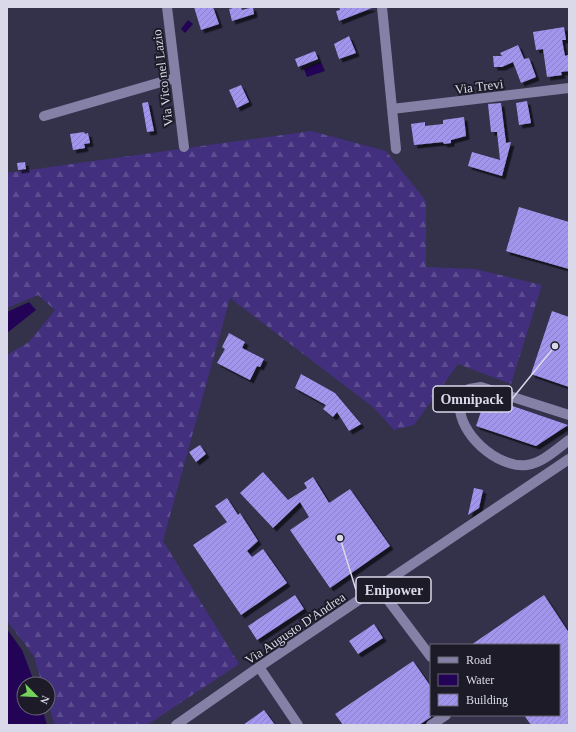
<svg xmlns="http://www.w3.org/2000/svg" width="576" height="732" font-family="'Times New Roman',serif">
<defs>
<pattern id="forest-firs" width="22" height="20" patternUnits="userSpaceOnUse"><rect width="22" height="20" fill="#422f7e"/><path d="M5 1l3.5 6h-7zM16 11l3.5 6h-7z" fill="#5d4d90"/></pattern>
<pattern id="building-hatch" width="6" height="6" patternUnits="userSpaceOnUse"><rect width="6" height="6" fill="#a295ee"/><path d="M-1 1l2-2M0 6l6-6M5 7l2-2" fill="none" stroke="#8a80c4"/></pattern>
<filter id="shadow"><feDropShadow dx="3.5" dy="3.5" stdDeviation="0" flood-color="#0009"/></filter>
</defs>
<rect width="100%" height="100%" fill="#34314b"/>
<path fill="url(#forest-firs)" d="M311,131L386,151L426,201V267L475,269L542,285L511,384L458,364L414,425L394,430L374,408L230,298L163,541L239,664L147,725H55L48,703V684H42L34,656L7,621V355L29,342L55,310L38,295L7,308V173Z"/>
<path fill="#220355" d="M188,20L193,24L185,33L181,29Z
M321,62L325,71L307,77L304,69Z
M29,302L36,310L7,333V312Z
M7,629L22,650L35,684H24V708H42L47,725H7Z"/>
<path fill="url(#building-hatch)" filter="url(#shadow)" d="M194,7H213L219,24L201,30Z
M237,7H241L242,10L253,7L254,14L232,21L229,9Z
M339,7H371L372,8L339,21L336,11L340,10Z
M564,27L566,40H562L565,56L568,55L569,60V71L561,72L562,75L547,77L543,49L536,50L533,32Z
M349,36L356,53L339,59L334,44Z
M518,45L524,59L529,58L536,77L521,83L513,62L502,67H494L493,56H502L500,53Z
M315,51L318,59L298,67L295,59Z
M241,85L249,102L237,108L229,90Z
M527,101L531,123L519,125L516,103Z
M148,102L154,131L147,132L142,103Z
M501,103L506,143L511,142L502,176L468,166L472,152L500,160L497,132H491L488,104Z
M464,117L466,136L451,140V143L444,144L443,142L414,145L411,124L425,122V126L443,124V120Z
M84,132L85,134L88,133L90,143L84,144L85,148L73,150L70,134Z
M25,162L26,169L18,170L17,163Z
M519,207L569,222V269L506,251Z
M552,311L569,317V387L531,374Z
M229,333L245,342L242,348L264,359L260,367L257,366L250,380L217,363L225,349L222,347Z
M301,374L335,393L361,424L349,431L337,412L333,417L323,409L326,405L295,388Z
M486,397L568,425L536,446L476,426Z
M200,445L206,454L196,462L189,452Z
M263,472L288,500L307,488L304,483L313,477L329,503L350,489L390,546L330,588L290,530L309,517L300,502L273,528L240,493Z
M474,488L483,490L479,508L468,515Z
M227,498L238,515L240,513L258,541L247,551L252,557L263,549L287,583L241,615L193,545L227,522L215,506Z
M295,595L304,609L257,640L248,626Z
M544,595L569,633V725H531L524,715H559V645H471Z
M374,624L383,638L358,654L349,641Z
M413,661L431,687V717L419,725H343L335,714Z
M264,710L275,725H243Z"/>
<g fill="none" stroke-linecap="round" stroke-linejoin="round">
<path stroke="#8480a6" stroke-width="10" d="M167,7L184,147
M382,7L396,149
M392,109L569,88
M44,116L175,78
M569,415L481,387L469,389L460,403C457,433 498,469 527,465C542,463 557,449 569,440
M379,588L431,657
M259,667L298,725
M176,725L259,667L569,459
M431,725L446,715"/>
</g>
<g text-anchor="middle" stroke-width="4" stroke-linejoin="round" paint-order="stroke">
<g font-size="13" fill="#dad9ea" stroke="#1c1b27">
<text transform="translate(162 78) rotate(-97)" y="5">Via Vico nel Lazio</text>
<text transform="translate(479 86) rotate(-7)" y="5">Via Trevi</text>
<text transform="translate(295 628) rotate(-34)" y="5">Via Augusto D'Andrea</text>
</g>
</g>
<path fill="none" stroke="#dad9ea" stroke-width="1.5" d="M555 346L512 399M340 538L356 590"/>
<g fill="#dad9ea" stroke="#1c1b27" stroke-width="1.5">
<circle cx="555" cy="346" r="4"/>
<circle cx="340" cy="538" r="4"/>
</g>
<g fill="#1c1b27" stroke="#dad9ea" stroke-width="1.5">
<rect x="433" y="386" width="79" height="26" rx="4"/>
<rect x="356" y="577" width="75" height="26" rx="4"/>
</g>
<g font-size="14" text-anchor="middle" font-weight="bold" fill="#dad9ea">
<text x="472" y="404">Omnipack</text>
<text x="394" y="595">Enipower</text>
</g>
<rect width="576" height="732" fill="none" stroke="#dad9ea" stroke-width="16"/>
<rect x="430" y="644" width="130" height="72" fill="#1c1b27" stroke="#686775"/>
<rect x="438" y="657" width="20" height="6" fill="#8480a6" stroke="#686775"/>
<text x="466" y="664" font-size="12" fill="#dad9ea">Road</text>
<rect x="438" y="674" width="20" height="12" fill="#220355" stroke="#686775"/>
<text x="466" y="684" font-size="12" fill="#dad9ea">Water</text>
<rect x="438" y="694" width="20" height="12" fill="url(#building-hatch)" stroke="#686775"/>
<text x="466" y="704" font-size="12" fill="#dad9ea">Building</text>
<g transform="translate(36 696) rotate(114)"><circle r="19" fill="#1c1b27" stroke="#686775"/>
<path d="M0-3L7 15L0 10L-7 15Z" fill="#74d25c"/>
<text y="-6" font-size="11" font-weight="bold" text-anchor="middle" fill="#dad9ea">N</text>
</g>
</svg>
